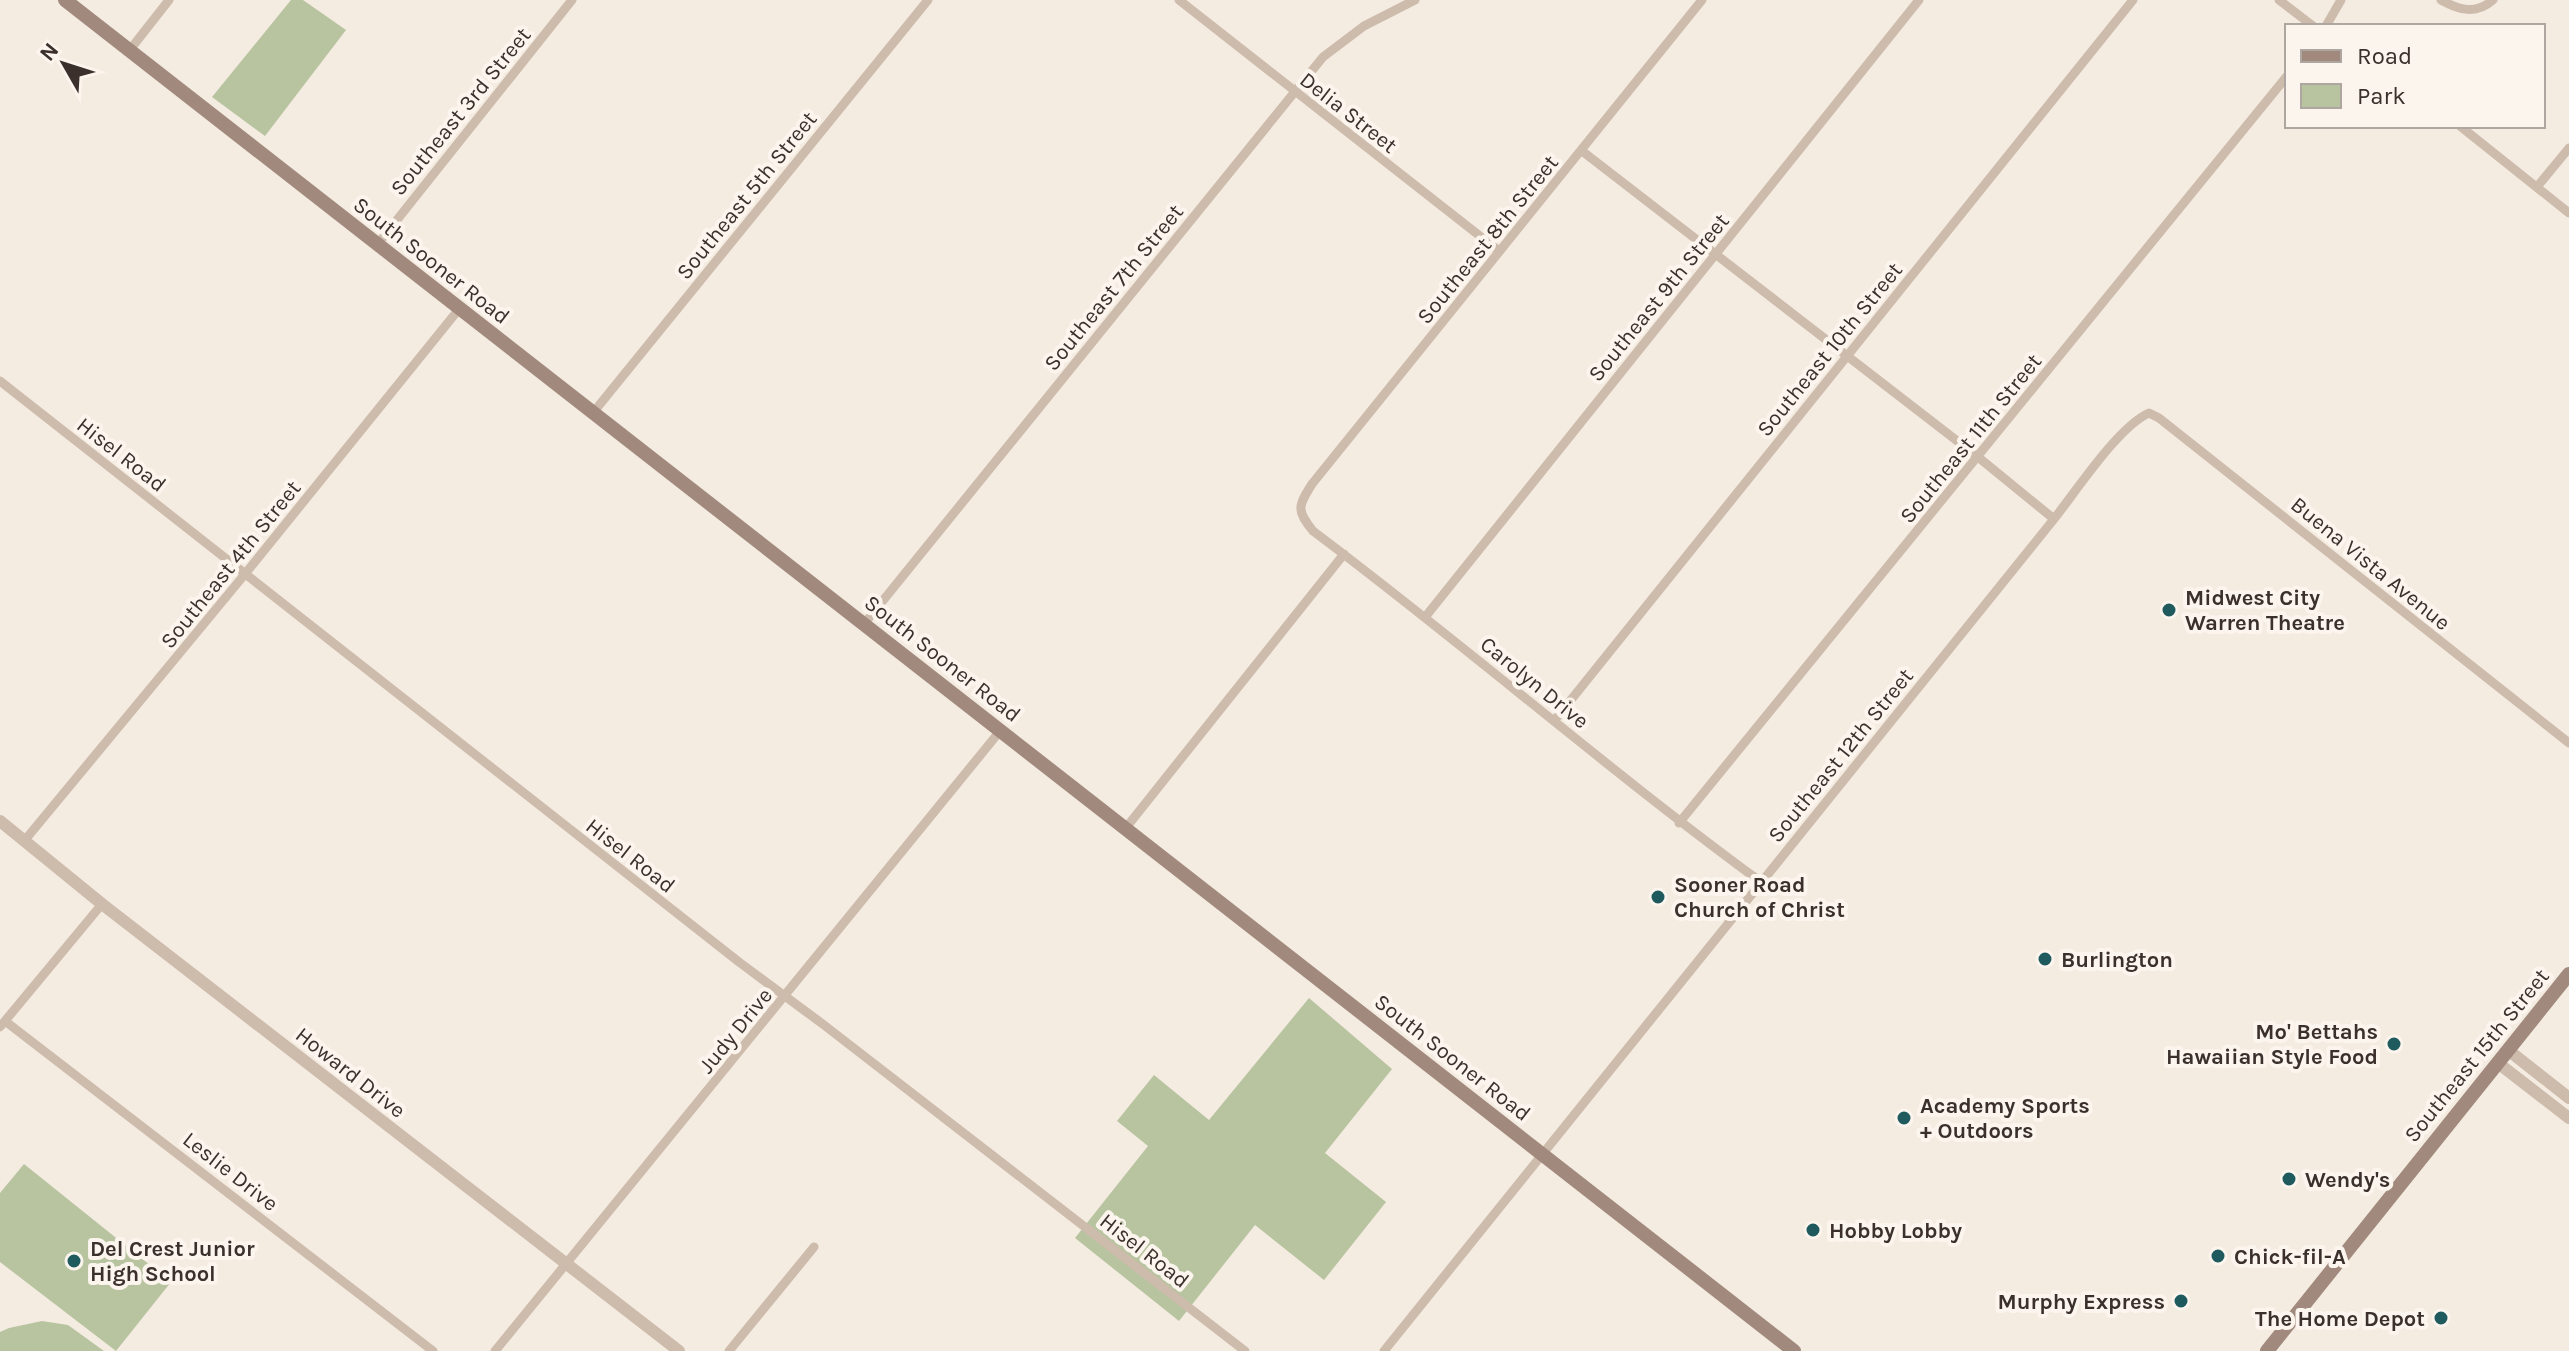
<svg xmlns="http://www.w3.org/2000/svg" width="2569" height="1351" font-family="Karla,sans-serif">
<rect width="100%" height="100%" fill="#f4ebe1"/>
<path fill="#b8c4a0" d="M291,0H303L346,30L265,136L212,97Z
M1309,998L1392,1069L1325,1153L1386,1202L1324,1280L1255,1225L1179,1321L1075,1238L1148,1146L1117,1121L1154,1075L1209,1120Z
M24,1164L171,1282L116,1351L0,1262V1193Z
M42,1321L68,1325L104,1351H0V1332L9,1328Z"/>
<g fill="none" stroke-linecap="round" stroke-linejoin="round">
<path stroke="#cdbbac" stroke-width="9" d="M1179,0L1499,251
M1702,0L1312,484C1298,506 1296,510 1313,531C1465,645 1608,770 1761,882
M2279,0L2313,26
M2441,0C2459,10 2476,15 2493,0
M2326,26L2341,0
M129,51L169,0
M2460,126L2569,213
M1582,151L1978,457L2054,519
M2537,187L2569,148
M377,245L572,0
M0,381L739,962L824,1025L1245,1351
M592,414L928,0
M1426,616L1919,0
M864,624L1323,57L1364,26L1415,0
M1554,721L2133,0
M1679,823L2287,76
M1125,829L1344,554
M25,840L245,574L459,309
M5,1021L433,1351
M0,1027L102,904
M495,1351L1000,731
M729,1351L814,1247
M1384,1351L2054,519C2077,490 2118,427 2149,413L2159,418L2569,743"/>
<path stroke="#cdbbac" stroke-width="12" d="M0,821L102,904L679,1351
M2508,1050L2569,1098
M2498,1063L2569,1118"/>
<path stroke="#a18a7d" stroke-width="14" d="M65,0L1794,1351
M2267,1351L2569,974"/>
</g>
<g fill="#1f5a5e" stroke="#fbf5ee" stroke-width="3">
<circle cx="2169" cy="610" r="8"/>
<circle cx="1658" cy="897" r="8"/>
<circle cx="2045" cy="959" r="8"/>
<circle cx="2394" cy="1044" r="8"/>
<circle cx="1904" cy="1118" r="8"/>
<circle cx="2289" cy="1179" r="8"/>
<circle cx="1813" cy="1230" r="8"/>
<circle cx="2218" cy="1256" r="8"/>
<circle cx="74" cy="1261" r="8"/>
<circle cx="2181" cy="1301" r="8"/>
<circle cx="2441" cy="1318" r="8"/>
</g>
<g text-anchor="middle" stroke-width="8" stroke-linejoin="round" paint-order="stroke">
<g font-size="22" fill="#3b302b" stroke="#fbf5ee">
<text transform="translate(460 111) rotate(-51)" y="8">Southeast 3rd Street</text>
<text transform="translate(1349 112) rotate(38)" y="8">Delia Street</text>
<text transform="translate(746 195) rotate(-51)" y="8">Southeast 5th Street</text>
<text transform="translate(1487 239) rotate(-51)" y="8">Southeast 8th Street</text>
<text transform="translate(432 260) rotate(38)" y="8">South Sooner Road</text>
<text transform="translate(1113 287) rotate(-51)" y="8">Southeast 7th Street</text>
<text transform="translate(1658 297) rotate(-51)" y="8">Southeast 9th Street</text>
<text transform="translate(1829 349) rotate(-51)" y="8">Southeast 10th Street</text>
<text transform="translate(1970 438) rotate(-51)" y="8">Southeast 11th Street</text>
<text transform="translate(122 454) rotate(38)" y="8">Hisel Road</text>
<text transform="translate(2371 563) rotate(39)" y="8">Buena Vista Avenue</text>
<text transform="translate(230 564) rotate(-51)" y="8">Southeast 4th Street</text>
<text transform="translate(943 658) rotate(38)" y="8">South Sooner Road</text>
<text transform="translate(1535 682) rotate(39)" y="8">Carolyn Drive</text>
<text transform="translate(1840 755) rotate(-51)" y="8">Southeast 12th Street</text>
<text transform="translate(631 855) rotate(38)" y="8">Hisel Road</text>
<text transform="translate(735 1030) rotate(-51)" y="8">Judy Drive</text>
<text transform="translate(2476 1055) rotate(-51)" y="8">Southeast 15th Street</text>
<text transform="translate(1453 1057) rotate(38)" y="8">South Sooner Road</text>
<text transform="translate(351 1072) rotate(38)" y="8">Howard Drive</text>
<text transform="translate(231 1171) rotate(38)" y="8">Leslie Drive</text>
<text transform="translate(1145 1250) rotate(38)" y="8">Hisel Road</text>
</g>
<g font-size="22" font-weight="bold" fill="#3b302b" stroke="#fbf5ee" text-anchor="start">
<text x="2185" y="605">Midwest City<tspan x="2185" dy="25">Warren Theatre</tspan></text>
<text x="1674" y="892">Sooner Road<tspan x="1674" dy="25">Church of Christ</tspan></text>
<text x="2061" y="967">Burlington</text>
<text x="2378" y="1039" text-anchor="end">Mo' Bettahs<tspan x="2378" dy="25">Hawaiian Style Food</tspan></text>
<text x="1920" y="1113">Academy Sports<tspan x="1920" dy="25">+ Outdoors</tspan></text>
<text x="2305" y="1187">Wendy's</text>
<text x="1829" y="1238">Hobby Lobby</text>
<text x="90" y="1256">Del Crest Junior<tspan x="90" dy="25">High School</tspan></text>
<text x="2234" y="1264">Chick-fil-A</text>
<text x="2165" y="1309" text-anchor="end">Murphy Express</text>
<text x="2425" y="1326" text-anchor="end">The Home Depot</text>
</g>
</g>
<rect x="2285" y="24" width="260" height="104" fill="#fbf5ee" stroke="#aea6a0" stroke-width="2"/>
<rect x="2301" y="50" width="40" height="12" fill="#a18a7d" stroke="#aea6a0" stroke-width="2"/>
<text x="2357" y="64" font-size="24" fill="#3b302b">Road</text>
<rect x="2301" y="84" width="40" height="24" fill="#b8c4a0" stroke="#aea6a0" stroke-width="2"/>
<text x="2357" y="104" font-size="24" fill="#3b302b">Park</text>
<g transform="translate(64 64) rotate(309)" stroke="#fbf5ee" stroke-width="6" paint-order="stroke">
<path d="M0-6L14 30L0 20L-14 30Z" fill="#3b302b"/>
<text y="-12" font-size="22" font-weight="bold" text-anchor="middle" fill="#3b302b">N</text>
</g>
</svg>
